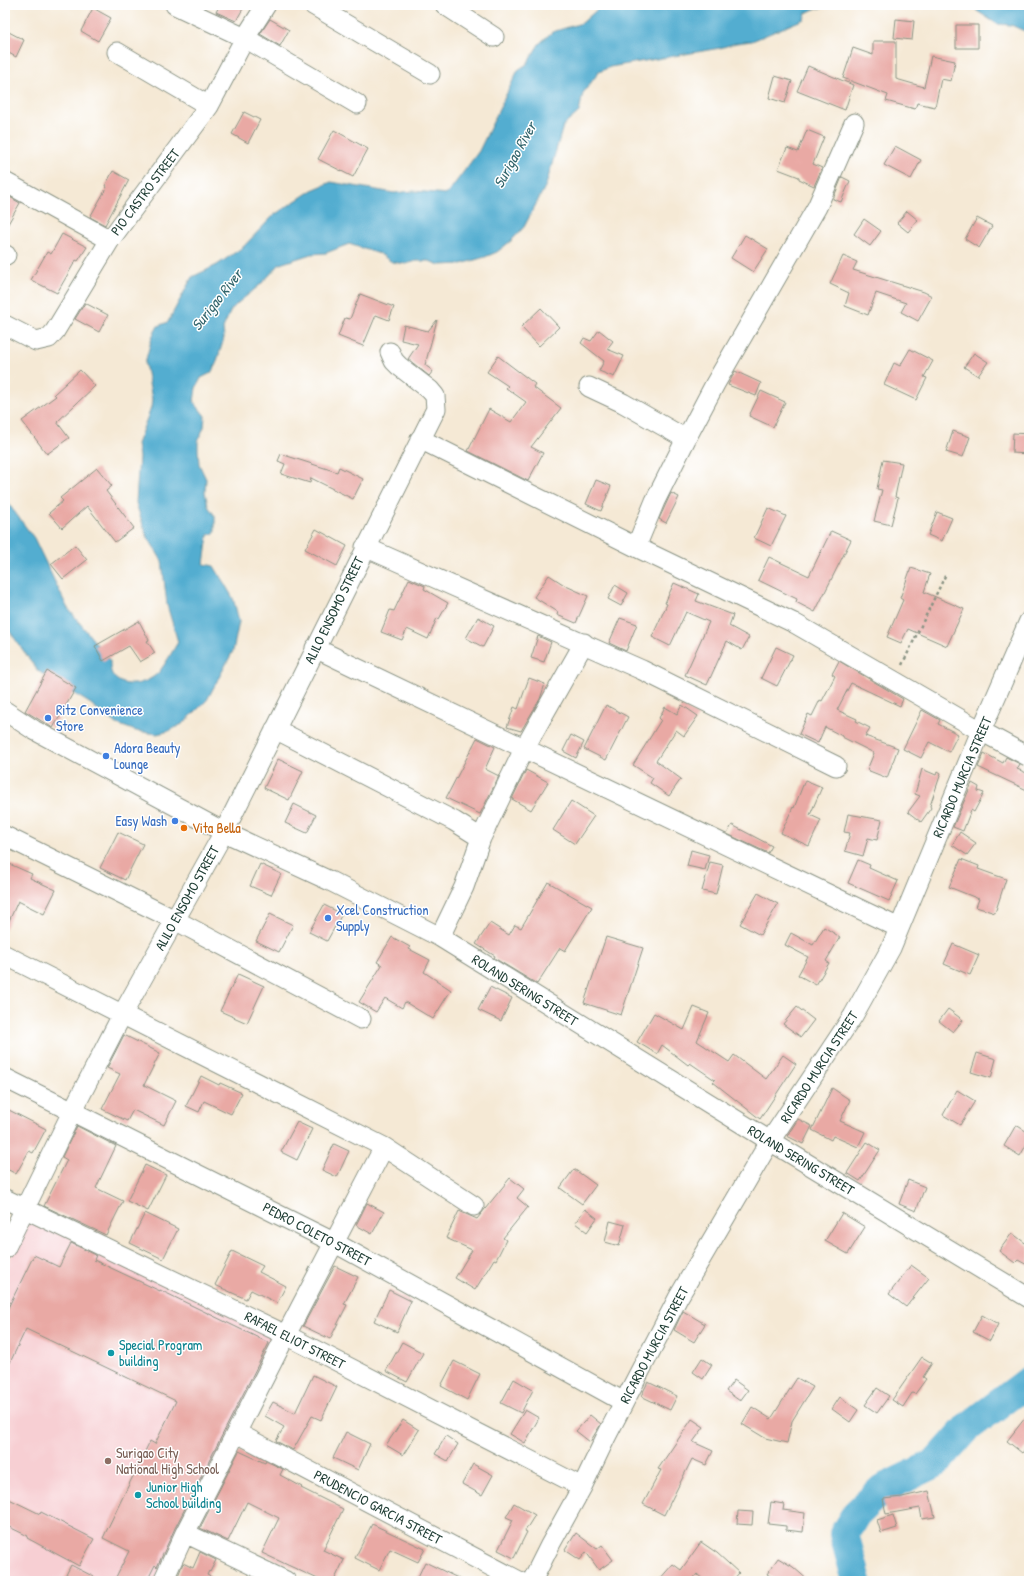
<svg xmlns="http://www.w3.org/2000/svg" width="1034" height="1586" font-family="'Patrick Hand',sans-serif">
<rect width="100%" height="100%" fill="#fff"/>
<filter id="ink" filterUnits="userSpaceOnUse"><feTurbulence type="fractalNoise" baseFrequency=".025" numOctaves="2"/><feDisplacementMap in="SourceGraphic" scale="8" xChannelSelector="R" yChannelSelector="G"/><feConvolveMatrix kernelMatrix="1 2 1 2 8 2 1 2 1" color-interpolation-filters="sRGB"/></filter>
<filter id="wash" filterUnits="userSpaceOnUse"><feTurbulence type="fractalNoise" baseFrequency=".012" numOctaves="4" result="noise"/><feDisplacementMap in="SourceGraphic" scale="16" xChannelSelector="R" yChannelSelector="G"/><feGaussianBlur stdDeviation="0.9" result="paint"/><feColorMatrix in="noise" values="0 0 0 0 0 0 0 0 0 0 0 0 0 0 0 0 0 1.4 0 .05"/><feComposite in="paint" operator="in"/></filter>
<g filter="url(#wash)">
<rect width="100%" height="100%" fill="#f5e9d5"/>
<path fill="#f7cfd3" d="M30,1218L280,1336L155,1581H5V1269Z"/>
<path fill="#52add0" stroke="#387582" d="M602,5H835L814,9L806,13L804,19L752,41L736,43L720,48L610,67L599,72L583,93L579,112L563,126L546,185L524,227L512,240L497,252L485,257L461,264L440,265L429,261H416L406,264L392,262L380,254L349,244L326,253L311,254L280,264L260,285L239,302L231,310L223,328L224,338L216,364L211,373L201,378L196,388L194,402L205,416L204,427L198,441V450L199,464L206,479L205,492L208,506L215,516V533L208,535L204,564L214,566L233,598L236,609L239,622L233,651L207,700L184,723L169,731L157,734L136,731L117,724L103,715L91,704L38,671L5,625V499L34,538L67,607L110,661C110,665 110,670 112,674C122,691 148,684 159,672C166,663 172,652 178,642L167,605L162,561L146,534L136,503L139,457L137,444L151,408L152,399L145,363L152,337L158,326L168,322L192,277L217,265L243,247L274,215L312,190L331,182L394,193L414,191L447,194L479,151L518,70L527,64L539,44L552,32L582,23Z
M972,5H1029V33L1011,25L997,24L977,11Z"/>
<g fill="none" stroke-linecap="round" stroke-linejoin="round">
<path stroke="#52add0" stroke-width="30" d="M857,1581L844,1534L856,1514L882,1489L936,1463L967,1428L1029,1381"/>
</g>
<g id="blocks">
<path fill="#e9a9a4" d="M220,5H245L236,21L216,12Z
M93,8L111,18L98,41L81,31Z
M270,19L289,30L280,46L260,34Z
M896,19L914,21L912,40L894,38Z
M956,25H978V48H956Z
M5,30L24,40L16,57L5,51Z
M873,41H896V79L924,87L931,56L955,61L951,81L941,79L935,107L917,103L915,109L886,101L888,95L843,78L853,48L873,55Z
M808,66L853,85L845,110L797,91Z
M775,76L792,81L785,103L769,98Z
M244,112L260,120L248,143L232,134Z
M334,130L368,149L353,177L318,159Z
M807,130L824,137L813,164L822,168L814,186L799,179V177L778,169L787,148L798,152Z
M895,146L921,160L911,179L884,165Z
M113,171L129,180L105,225L90,217L107,187L105,186Z
M842,177L850,181L841,202L833,199Z
M8,196L20,203L5,229V201Z
M907,211L918,220L908,232L897,223Z
M977,218L992,226L979,248L965,239Z
M864,219L881,231L870,246L854,234Z
M62,234L87,247L78,261L76,260L57,293L31,280L47,252L51,254Z
M745,235L768,249L753,272L731,258Z
M843,256L857,262L853,270L924,292L932,296L918,321L901,312L906,303L876,293L868,315L845,306L849,293L830,284Z
M360,294L394,307L389,320L376,315L363,346L338,336L345,318L350,319Z
M85,303L108,315L99,332L75,319Z
M541,308L559,327L539,346L521,327Z
M437,320L425,365L433,371L429,376L408,359L418,344L401,340L404,325L428,331Z
M599,330L613,341L607,349L624,356L614,377L599,371L604,361L581,343L584,338L591,341Z
M910,349L933,361L924,377L927,378L916,400L884,385L894,363L900,366Z
M974,353L988,362L978,376L964,367Z
M498,356L535,384L533,387L561,408L531,447L543,453L528,481L468,451L489,409L511,422L526,402L506,388L508,386L487,372Z
M80,370L95,386L57,422L69,438L47,454L22,421L56,396L54,394Z
M735,371L761,383L756,396L728,385Z
M761,391L785,402L773,427L749,416Z
M953,431L970,437L963,457L946,452Z
M1013,433L1029,434V454L1012,453Z
M281,454L337,472L339,467L363,479L353,499L311,478L310,483L281,474L285,464L278,461Z
M883,460L902,463L895,497L898,498L891,525L874,521L882,490L877,489Z
M97,468L112,486L106,491L134,528L115,542L87,506L62,528L49,513L63,501L60,498Z
M596,480L611,486L601,511L586,504Z
M671,493L679,497L666,523L659,519Z
M768,508L786,516L771,546L754,538Z
M937,512L952,518L942,541L928,535Z
M316,529L347,546L337,566L305,549Z
M831,531L851,540L815,612L796,602L797,599L758,580L769,557L809,576Z
M75,545L87,560L63,579L51,564Z
M911,568L930,574L924,592L964,609L947,646L908,629L901,643L887,637L903,600L900,598Z
M549,575L566,586L588,596L576,623L557,615L558,612L534,597Z
M409,579L425,586L424,589L448,603L439,619L437,618L428,639L407,629L402,640L381,632L390,610L394,611Z
M674,583L699,594L696,601L733,615L729,626L749,637L742,650L727,641L707,685L685,675L709,622L686,612L670,646L652,637L667,604L665,603Z
M615,585L628,593L621,606L608,599Z
M478,617L494,626L483,647L466,638Z
M620,618L637,624L626,651L609,643Z
M139,621L149,640L147,641L155,653L140,662L129,646L103,661L95,646Z
M538,636L551,642L544,662L531,658Z
M776,647L793,655L777,686L761,678Z
M839,661L903,699L900,706L851,683L837,710L857,719L856,721L870,728L865,736L898,748L887,778L867,770L874,753L842,737V736L825,727L818,743L799,734L808,714L812,716L820,700L822,701L835,676L832,674Z
M47,671L76,688L53,728L25,711Z
M529,678L545,684L540,699L521,731L507,727L514,707L518,709Z
M606,705L628,717L606,760L584,749Z
M682,705L698,716L684,736L676,730L656,761L681,779L669,796L650,783L653,778L633,765L661,720L659,718L665,707L677,714Z
M922,710L940,720L938,724L958,734L949,752L929,742L921,758L903,749Z
M571,735L584,742L576,758L563,751Z
M477,738L495,747L485,769L499,776L480,814L446,798Z
M984,753L1003,763L1006,757L1020,764L1017,769L1029,774V791L978,767Z
M278,759L303,771L289,800L264,788Z
M922,769L936,775L938,771L941,773L930,806L931,808L921,822L908,812L920,796L915,794Z
M526,770L548,782L531,810L512,799Z
M805,780L822,787L810,815L821,820L809,846L781,833L793,807L794,808Z
M972,783L979,787L978,791L984,793L974,812L971,810L963,831L953,827Z
M571,801L594,816L575,844L553,830Z
M294,804L316,815L307,833L285,823Z
M848,814L882,820L877,840L868,838L863,856L845,851L850,833L844,832Z
M732,825L772,846L768,853L727,834Z
M118,832L143,844L125,880L100,868Z
M960,832L976,843L967,855L952,845Z
M691,850L709,855L705,870L687,866Z
M961,859L979,866L978,869L1006,879L995,913L976,907L979,899L949,887Z
M858,860L870,865L869,868L898,881L889,901L848,883Z
M5,862L32,874L30,878L56,890L44,914L18,901L5,930Z
M710,862L723,865L716,894L702,891Z
M260,864L281,874L271,895L250,886Z
M548,882L592,907L565,951L560,948L537,984L494,958L495,956L476,944L490,923L509,935L515,925L521,928Z
M758,893L778,904L760,935L740,924Z
M324,905L342,914L327,941L309,932Z
M270,914L293,925L279,952L256,941Z
M824,927L840,937L826,961L829,963L816,985L798,975L808,957L785,945L791,933L813,945Z
M392,937L410,947L409,949L430,960L424,972L451,990L433,1019L405,1002L402,1008L385,998L376,1012L359,1002L382,965L377,962Z
M606,937L643,948L621,1015L584,1003Z
M953,944L979,955L970,975L944,964Z
M238,974L264,986L247,1023L220,1011Z
M490,987L512,998L501,1021L478,1010Z
M694,1007L709,1013L697,1041L729,1062L734,1055L766,1079L783,1055L796,1064L760,1119L713,1082L715,1080L690,1063L688,1065L662,1045L657,1054L637,1042L654,1013L684,1030Z
M797,1007L814,1020L801,1037L783,1024Z
M948,1009L963,1020L953,1032L939,1021Z
M124,1035L160,1053L144,1085L176,1101L164,1125L133,1110L127,1121L102,1109L120,1074L107,1068Z
M977,1053L996,1059L991,1078L971,1072Z
M201,1076L219,1085L220,1083L242,1093L231,1114L204,1101L199,1112L186,1106Z
M832,1088L850,1100L840,1121L865,1132L858,1147L833,1136L831,1140L812,1130Z
M957,1090L975,1101L960,1125L943,1115Z
M5,1108L46,1129L33,1153L29,1151L16,1174L5,1168Z
M798,1119L812,1126L803,1144L787,1136Z
M297,1122L312,1129L297,1160L281,1152Z
M1016,1125L1029,1133V1140L1020,1156L1004,1146Z
M77,1126L116,1146L96,1188L123,1201L106,1235L44,1206L67,1160L62,1157Z
M867,1142L880,1150L860,1181L847,1173Z
M334,1144L349,1151L337,1177L322,1170Z
M145,1165L166,1175L148,1211L127,1201Z
M574,1169L596,1185L582,1204L560,1188Z
M510,1178L524,1189L517,1198L528,1207L503,1238L506,1240L496,1260L494,1259L475,1290L455,1278L472,1250L446,1238L459,1211L477,1219Z
M908,1180L925,1187L916,1211L899,1204Z
M367,1203L384,1212L372,1234L356,1225Z
M585,1209L597,1218L587,1232L575,1223Z
M145,1213L178,1229L163,1259L130,1243Z
M842,1213L865,1227L848,1254L825,1241Z
M610,1221L625,1225L619,1246L605,1242Z
M1012,1233L1029,1246V1266L1018,1260L1015,1263L999,1251Z
M71,1243L96,1255L94,1260L160,1291V1290L269,1343L175,1528L157,1567L155,1565L147,1581H114L129,1551L103,1538L150,1441L155,1444L176,1401L26,1329L5,1373V1314L34,1255L59,1267Z
M232,1251L263,1266L259,1272L286,1286L277,1303L251,1290L246,1299L215,1285Z
M911,1265L929,1278L906,1307L889,1294Z
M335,1266L358,1277L344,1304L347,1305L330,1339L303,1326Z
M389,1290L411,1301L397,1332L374,1321Z
M683,1311L705,1324L694,1342L674,1330Z
M982,1315L998,1324L990,1341L973,1332Z
M402,1342L423,1353L407,1382L386,1371Z
M922,1357L932,1363L923,1377L926,1379L915,1394L912,1393L903,1407L892,1400Z
M702,1358L712,1365L703,1379L693,1372Z
M454,1361L480,1374L467,1400L441,1386Z
M313,1375L337,1387L321,1420L312,1416L293,1450L276,1441L284,1427L265,1416L273,1402L295,1413Z
M797,1378L813,1387L792,1421L787,1443L765,1438L742,1424L752,1407L771,1419Z
M514,1379L533,1390L521,1413L501,1403Z
M734,1380L748,1390L740,1401L726,1391Z
M648,1382L677,1396L670,1410L641,1396Z
M877,1388L889,1396L877,1413L865,1405Z
M840,1397L858,1410L850,1422L832,1409Z
M525,1410L539,1418L525,1443L510,1434Z
M1029,1413V1445L1022,1453L1007,1441Z
M590,1415L601,1424L590,1442L576,1431Z
M692,1419L704,1427L693,1442L713,1451L706,1465L692,1459L664,1515L643,1504L661,1470L658,1469Z
M403,1420L419,1430L403,1455L386,1445Z
M346,1432L370,1444L358,1470L333,1458Z
M446,1436L458,1444L448,1461L435,1454Z
M239,1451L265,1463L266,1461L283,1469L280,1475L302,1487L301,1488L343,1509L323,1550L344,1560L334,1581H322L262,1553L279,1518L247,1502L228,1541L200,1528Z
M473,1464L493,1475L482,1495L462,1484Z
M929,1491L935,1517L922,1519L920,1508L886,1514L883,1499L902,1497Z
M5,1497L40,1514L41,1512L94,1539L79,1566L27,1538L28,1536L5,1525Z
M771,1502L784,1504L783,1510L805,1513L803,1532L786,1530V1526L768,1524Z
M514,1503L535,1515L525,1531L527,1532L514,1558L498,1550L513,1520L506,1517Z
M738,1511L753,1512L752,1525L737,1524Z
M893,1515L897,1528L881,1533L877,1520Z
M372,1524L425,1549L418,1562L390,1549L379,1570L355,1558Z
M576,1533L597,1549L602,1545L613,1560L599,1570L586,1552L580,1560L565,1550Z
M701,1542L717,1553L739,1573L732,1581H705L697,1574L692,1580L693,1581H658L673,1564L681,1570Z
M200,1552L216,1560L210,1572L209,1571L207,1575L219,1581H176L183,1563L193,1568Z
M778,1558L793,1567L809,1581H777L767,1574Z
M425,1562L464,1581H416Z
M71,1565L102,1581H63Z"/>
</g>
</g>
<g filter="url(#ink)">
<use href="#blocks" fill-opacity="0" stroke="#8a9384" stroke-width="1"/>
<g fill="none" stroke-linecap="round" stroke-linejoin="round">
<defs>
<path id="minor" d="M175,5L245,38L357,104
M313,5L430,74
M445,5L494,37
M117,52L209,106
M5,182L110,240
M5,255H6
M5,325L36,341L49,338L55,331L110,240L209,106L245,38L266,5
M589,387L623,403L686,439
M420,439L636,547L794,623L981,731L1029,757
M365,547L642,670L836,766
M636,547L655,501L686,439L715,384L817,207L854,123
M315,648L899,928
M5,711L34,730L224,832L330,881L440,937L770,1141L1029,1298
M275,729L454,821L481,838
M5,836L175,920L361,1019
M440,937L464,887L481,838L524,749L584,643
M5,955L384,1147L474,1206
M5,1078L335,1243L624,1402
M5,1199L286,1335L582,1487
M5,1249L72,1112L122,1015L224,832L436,409L435,396L430,390L399,366L394,361L390,352
M237,1433L519,1581
M185,1533L286,1581
M163,1581L185,1533L286,1335L384,1147
M532,1581L550,1545L582,1487L606,1437L678,1298L770,1141L853,1016L891,948L981,731L1029,621"/>
</defs>
<use href="#minor" stroke="#8a9384" stroke-width="21"/>
<path stroke="#8a9384" stroke-width="2.5" stroke-dasharray="3 3" stroke-linecap="butt" d="M902,665L946,574"/>
<use href="#minor" stroke="#fff" stroke-width="19"/>
</g>
</g>
<g fill="#3f7fe0" stroke="#fff" stroke-width="1.5">
<circle cx="48" cy="718" r="4"/>
<circle cx="106" cy="756" r="4"/>
<circle cx="175" cy="821" r="4"/>
<circle cx="328" cy="918" r="4"/>
</g>
<circle fill="#e8710a" stroke="#fff" stroke-width="1.5" cx="184" cy="828" r="4"/>
<g fill="#0f9aa8" stroke="#fff" stroke-width="1.5">
<circle cx="111" cy="1353" r="4"/>
<circle cx="138" cy="1495" r="4"/>
</g>
<circle fill="#8d6e63" stroke="#fff" stroke-width="1.5" cx="108" cy="1461" r="4"/>
<g text-anchor="middle" stroke-width="3" stroke-linejoin="round" paint-order="stroke">
<g font-size="14" fill="#1f3d34" stroke="#fff">
<text transform="translate(145 192) rotate(-53)" y="5">PIO CASTRO STREET</text>
<text transform="translate(334 610) rotate(-64)" y="5">ALILO ENSOMO STREET</text>
<text transform="translate(962 777) rotate(-67)" y="5">RICARDO MURCIA STREET</text>
<text transform="translate(187 898) rotate(-61)" y="5">ALILO ENSOMO STREET</text>
<text transform="translate(525 990) rotate(32)" y="5">ROLAND SERING STREET</text>
<text transform="translate(819 1067) rotate(-57)" y="5">RICARDO MURCIA STREET</text>
<text transform="translate(801 1160) rotate(31)" y="5">ROLAND SERING STREET</text>
<text transform="translate(317 1234) rotate(28)" y="5">PEDRO COLETO STREET</text>
<text transform="translate(295 1340) rotate(27)" y="5">RAFAEL ELIOT STREET</text>
<text transform="translate(654 1345) rotate(-62)" y="5">RICARDO MURCIA STREET</text>
<text transform="translate(378 1507) rotate(28)" y="5">PRUDENCIO GARCIA STREET</text>
</g>
<g font-size="14" fill="#366cbe" stroke="#fff" text-anchor="start">
<text x="56" y="715">Ritz Convenience<tspan x="56" dy="16">Store</tspan></text>
<text x="114" y="753">Adora Beauty<tspan x="114" dy="16">Lounge</tspan></text>
<text x="167" y="826" text-anchor="end">Easy Wash</text>
<text x="336" y="915">Xcel Construction<tspan x="336" dy="16">Supply</tspan></text>
</g>
<g font-size="14" fill="#c56008" stroke="#fff" text-anchor="start">
<text x="192" y="833">Vita Bella</text>
</g>
<g font-size="14" fill="#0d838f" stroke="#fff" text-anchor="start">
<text x="119" y="1350">Special Program<tspan x="119" dy="16">building</tspan></text>
<text x="146" y="1492">Junior High<tspan x="146" dy="16">School building</tspan></text>
</g>
<g font-size="14" fill="#785e54" stroke="#fff" text-anchor="start">
<text x="116" y="1458">Surigao City<tspan x="116" dy="16">National High School</tspan></text>
</g>
<g font-size="15" font-style="italic" fill="#31646b" stroke="#fff">
<text transform="translate(515 155) rotate(-61)" y="5">Surigao River</text>
<text transform="translate(217 300) rotate(-52)" y="5">Surigao River</text>
</g>
</g>
<rect width="1034" height="1586" fill="none" stroke="#fff" stroke-width="20"/>
</svg>
